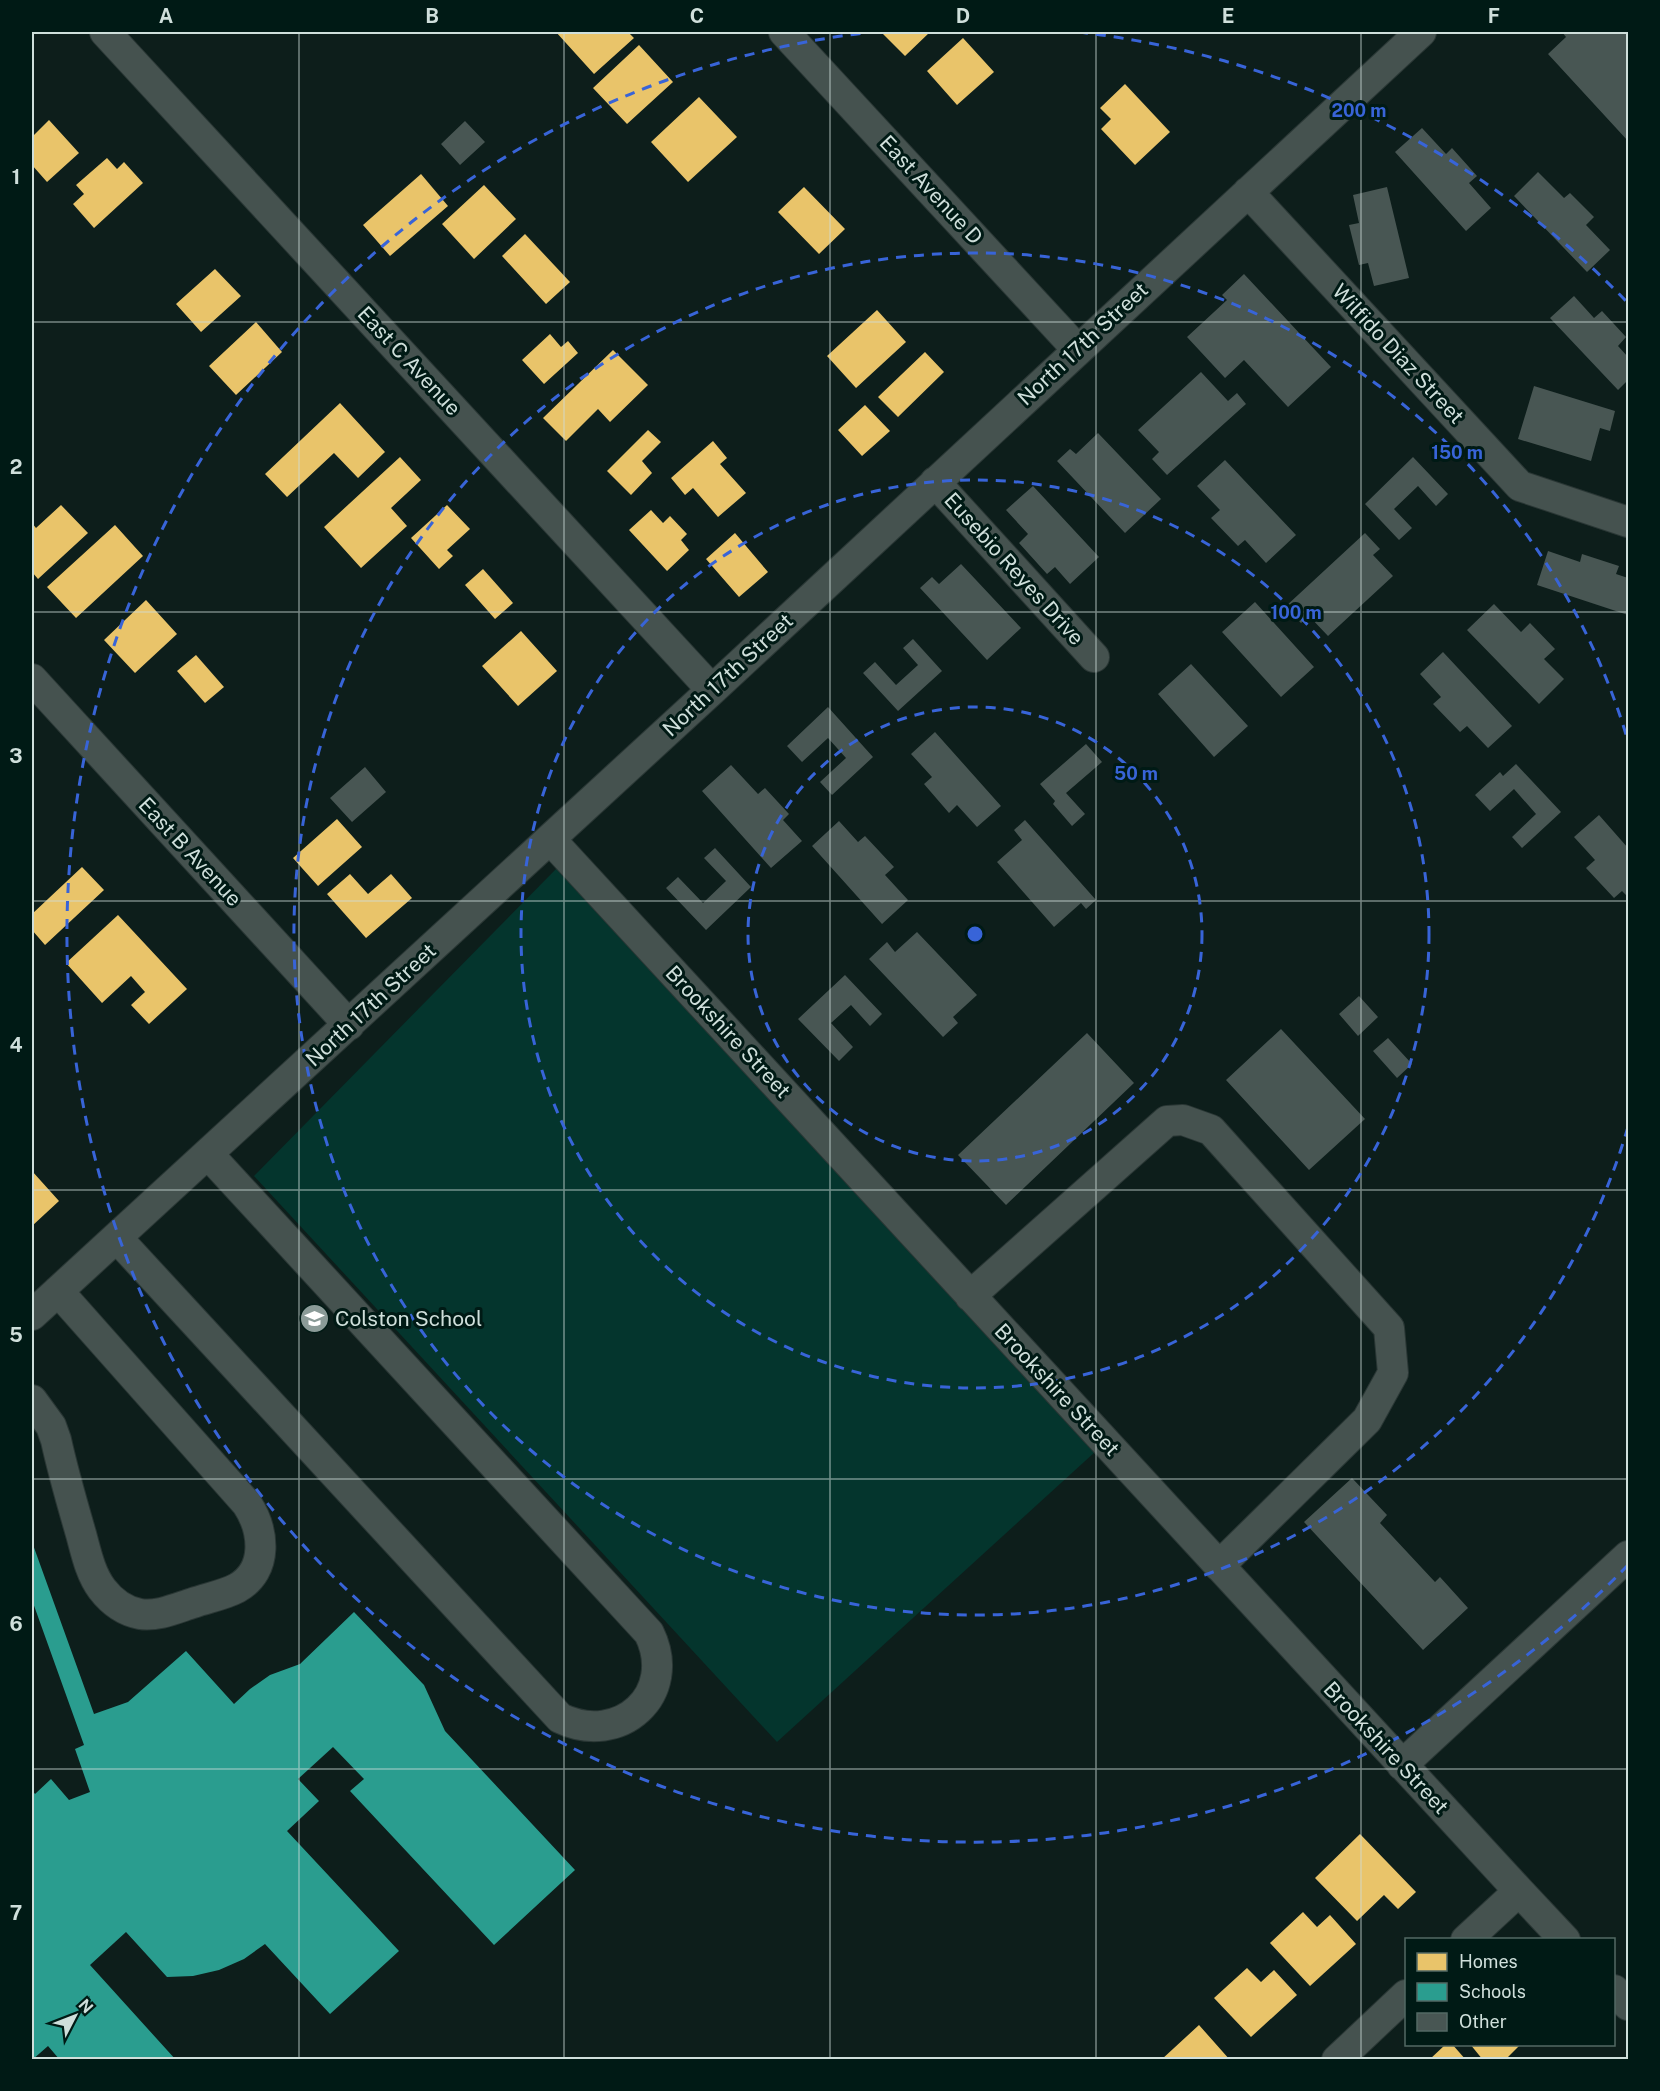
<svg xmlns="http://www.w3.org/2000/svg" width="1660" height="2091" font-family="'Public Sans',sans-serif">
<rect width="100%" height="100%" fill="#0d1e1b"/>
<path fill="#04352d" d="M557,868L1095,1452L777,1742L254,1176Z"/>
<path fill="#e9c46a" d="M556,32H628L634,38L594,74Z
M881,32H930L905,56Z
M963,38L994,72L957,105L927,71Z
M639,45L673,82L627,124L593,88Z
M1125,84L1170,132L1135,165L1101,129L1111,119L1100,108Z
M699,97L737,137L688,182L651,142Z
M49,120L79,153L47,182L32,165V137Z
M107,158L117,169L124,162L143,183L94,228L73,204L84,194L76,185Z
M421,174L448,206L390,256L363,225Z
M484,185L516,219L474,259L442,224Z
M804,187L845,229L819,254L778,212Z
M525,234L570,282L546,304L502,256Z
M215,269L241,296L201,332L176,304Z
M877,310L906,342L856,388L827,356Z
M256,322L282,352L236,395L209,366Z
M550,334L561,347L568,341L578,353L544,384L522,360Z
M613,350L648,385L610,422L598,409L566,441L543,418Z
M925,352L944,372L898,417L878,397Z
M340,403L385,452L358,478L334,453L287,497L265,474Z
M865,405L890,431L862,456L838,430Z
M648,430L661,442L642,461L652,473L631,495L607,471Z
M713,441L727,458L720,464L746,493L718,517L693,488L685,495L671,478Z
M400,457L421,480L391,508L407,526L361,568L324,527Z
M61,505L88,533L38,579L32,572V523L36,528Z
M447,505L470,529L447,550L453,556L439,569L411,538Z
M651,510L663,523L670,516L687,534L681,540L689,550L667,571L629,530Z
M115,525L143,556L76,618L47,587Z
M735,533L768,572L739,597L706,559Z
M483,569L513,603L495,619L465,585Z
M146,600L177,634L135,673L104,640Z
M521,631L557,671L518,706L482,666Z
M196,655L224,687L205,703L177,671Z
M337,819L362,847L318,886L293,858Z
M82,867L104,890L45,945L32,930V914Z
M350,874L368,894L391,874L412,898L366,938L327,894Z
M118,915L187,989L149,1024L131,1005L145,992L131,976L102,1003L66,963Z
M32,1171L59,1201L32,1226Z
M1360,1834L1416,1892L1398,1909L1384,1895L1357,1921L1315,1878Z
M1303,1912L1317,1927L1330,1915L1356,1944L1310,1986L1270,1943Z
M1247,1968L1261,1982L1274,1970L1297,1995L1251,2037L1214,1998Z
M1199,2025L1230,2060H1161Z
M1446,2044H1452L1466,2060H1429Z
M1470,2044H1521L1505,2060H1483Z"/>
<path fill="#2a9d8f" d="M32,1542L94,1714L128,1702L186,1651L234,1704L250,1689L270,1675L300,1664L354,1612L424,1685L445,1731L575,1870L494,1945L350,1791L364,1779L333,1747L298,1779L319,1801L287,1831L399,1951L330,2014L265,1944L244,1959L219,1970L193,1976L167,1977L126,1932L90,1965L176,2060H60L48,2046L32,2060V1790L35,1794L51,1779L69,1800L90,1792L75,1749L84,1745L32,1600Z"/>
<path fill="#485653" d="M1562,32H1628V141L1548,54L1566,37Z
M465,121L485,142L460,165L441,144Z
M1422,128L1446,154L1452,148L1477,176L1469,183L1491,208L1466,231L1395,152Z
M1538,172L1564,198L1570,193L1594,217L1586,225L1610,250L1587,272L1514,196Z
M1387,187L1409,278L1374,286L1368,263L1359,265L1349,225L1359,223L1353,195Z
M1244,274L1331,367L1288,407L1244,360L1225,378L1187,337L1227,300L1222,295Z
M1574,296L1594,318L1602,311L1626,337L1618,346L1628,357V380L1618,390L1550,318Z
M1201,372L1228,401L1237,393L1246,404L1167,475L1152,459L1159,452L1138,430Z
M1534,386L1615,411L1610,431L1600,428L1591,461L1518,439Z
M1098,433L1161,499L1125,533L1057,461L1070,449L1076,454Z
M1413,457L1448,494L1436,506L1418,486L1394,509L1412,528L1399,540L1365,504Z
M1225,460L1296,535L1266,563L1245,540L1238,546L1211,518L1220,510L1197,486Z
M1033,486L1099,557L1070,584L1055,567L1047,574L1019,543L1028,534L1006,510Z
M1365,533L1380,549L1373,555L1393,576L1328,636L1309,616L1301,623L1285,607Z
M1548,551L1580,562L1582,554L1619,566L1616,574L1628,578V615L1537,585Z
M961,564L1021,628L987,660L920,588L932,577L939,584Z
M1255,602L1314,667L1281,697L1222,632Z
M1494,604L1521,632L1530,623L1555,649L1544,659L1564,679L1539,704L1467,630Z
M913,639L942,671L898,711L863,673L875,662L896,685L918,665L903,648Z
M1443,652L1512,726L1488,748L1467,726L1460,732L1433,704L1441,697L1420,674Z
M1191,664L1248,726L1214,757L1158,694Z
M828,707L873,757L832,795L820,782L846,758L828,738L802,762L787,746Z
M935,732L1001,806L977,827L957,805L949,813L924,784L932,777L911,754Z
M1086,744L1102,762L1066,793L1085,814L1072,826L1053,804L1055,801L1040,784Z
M1516,764L1561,812L1522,848L1512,837L1536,814L1514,789L1490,811L1475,795L1500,772L1503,776Z
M731,765L758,794L765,788L789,814L783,820L802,841L771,868L702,791Z
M365,767L386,792L352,822L330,798Z
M1599,815L1628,848V897L1622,891L1614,898L1586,868L1595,860L1574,837Z
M1025,820L1096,900L1086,909L1081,903L1054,927L997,862L1022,840L1014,830Z
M839,821L858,842L865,836L894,867L885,875L908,900L882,924L812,846Z
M715,848L751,887L706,930L666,888L678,877L703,903L726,881L704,858Z
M917,932L977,995L953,1017L958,1023L943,1037L869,959L887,942L895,952Z
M845,975L882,1014L870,1026L851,1005L831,1023L853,1047L839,1061L798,1019Z
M1359,996L1378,1017L1358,1036L1339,1014Z
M1281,1029L1365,1119L1309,1170L1226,1080Z
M1087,1033L1134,1083L1006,1205L958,1155Z
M1388,1038L1412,1064L1397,1078L1373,1051Z
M1352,1478L1387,1515L1380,1523L1435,1582L1440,1577L1468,1608L1423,1650L1304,1522Z"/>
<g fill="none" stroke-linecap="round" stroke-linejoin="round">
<defs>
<path id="minor" d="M105,32L712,690
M784,32L1077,349
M1248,192L1520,486L1628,522
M935,482L1094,657
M32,679L349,1025
M550,839L1519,1891L1565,1940
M117,1238L560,1718C620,1747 679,1694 649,1633L208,1154
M970,1296L1167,1121L1183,1120L1211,1130L1389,1328L1393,1373L1367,1420L1219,1566
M32,1315L712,690L1421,32
M32,1400L51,1426L56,1440C63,1472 72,1503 81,1534C86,1552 90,1573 102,1589C112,1602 124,1611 140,1614C157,1617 177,1608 193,1603C207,1598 224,1595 237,1588C269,1570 264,1530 247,1504L58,1291
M1402,1765L1628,1556
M1466,1940L1519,1891
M1614,1990L1628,2005
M1337,2060L1406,1995"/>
</defs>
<use href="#minor" stroke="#2a3735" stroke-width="32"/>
<use href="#minor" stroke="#45524f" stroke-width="30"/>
</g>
<path fill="none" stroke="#cfdfdb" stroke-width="1.5" stroke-opacity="0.55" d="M299,32V2060M564,32V2060M830,32V2060M1096,32V2060M1361,32V2060M32,322H1628M32,612H1628M32,901H1628M32,1190H1628M32,1479H1628M32,1769H1628"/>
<g fill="none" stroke="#3864d8" stroke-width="3" stroke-dasharray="10 8">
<circle cx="975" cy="934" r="227"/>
<circle cx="975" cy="934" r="454"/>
<path d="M1628 1127A681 681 0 1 1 1628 741"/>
<path d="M1628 1565A908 908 0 1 1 872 32M1078 32A908 908 0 0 1 1628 303"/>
</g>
<defs>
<symbol id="school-disc" viewBox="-11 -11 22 22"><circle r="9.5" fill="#8b9b98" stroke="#001a15"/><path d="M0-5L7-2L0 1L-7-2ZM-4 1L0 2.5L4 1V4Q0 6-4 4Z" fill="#fff"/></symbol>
</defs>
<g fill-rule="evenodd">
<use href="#school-disc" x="298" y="1302" width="33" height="33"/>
</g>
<g text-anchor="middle" stroke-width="6" stroke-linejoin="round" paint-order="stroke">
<g font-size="21" fill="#cfdfdb" stroke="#001a15">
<text transform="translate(931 190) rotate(47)" y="7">East Avenue D</text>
<text transform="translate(1083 344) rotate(-43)" y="7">North 17th Street</text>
<text transform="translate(1398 354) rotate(47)" y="7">Wilfido Diaz Street</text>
<text transform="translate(409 361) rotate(47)" y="7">East C Avenue</text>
<text transform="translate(1014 569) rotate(48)" y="7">Eusebio Reyes Drive</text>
<text transform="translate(728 675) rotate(-43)" y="7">North 17th Street</text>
<text transform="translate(190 852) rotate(47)" y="7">East B Avenue</text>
<text transform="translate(371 1005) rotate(-43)" y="7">North 17th Street</text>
<text transform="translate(728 1032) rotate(47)" y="7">Brookshire Street</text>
<text transform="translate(1057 1390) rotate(47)" y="7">Brookshire Street</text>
<text transform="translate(1386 1748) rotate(47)" y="7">Brookshire Street</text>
</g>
<g font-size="21" fill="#cfdfdb" stroke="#001a15" text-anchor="start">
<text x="335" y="1326">Colston School</text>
</g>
</g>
<circle cx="975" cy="934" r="9" fill="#3864d8" stroke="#001a15" stroke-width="3"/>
<g font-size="18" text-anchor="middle" font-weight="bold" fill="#3864d8" stroke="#001a15" stroke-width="6" stroke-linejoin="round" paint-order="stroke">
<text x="1359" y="117">200 m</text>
<text x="1457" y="459">150 m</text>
<text x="1296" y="619">100 m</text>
<text x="1136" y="780">50 m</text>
</g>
<rect width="1660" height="2091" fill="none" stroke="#001a15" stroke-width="66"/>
<rect x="1405" y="1938" width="210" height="108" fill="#001a15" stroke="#536964" stroke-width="1.5"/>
<rect x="1417" y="1953" width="30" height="18" fill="#e9c46a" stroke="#536964" stroke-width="1.5"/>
<text x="1459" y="1968" font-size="18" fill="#cfdfdb">Homes</text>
<rect x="1417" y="1983" width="30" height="18" fill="#2a9d8f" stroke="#536964" stroke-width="1.5"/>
<text x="1459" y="1998" font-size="18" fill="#cfdfdb">Schools</text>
<rect x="1417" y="2013" width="30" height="18" fill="#485653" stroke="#536964" stroke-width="1.5"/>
<text x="1459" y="2028" font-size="18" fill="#cfdfdb">Other</text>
<g transform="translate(75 2016) rotate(48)" stroke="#001a15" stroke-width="4.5" paint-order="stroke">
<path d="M0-4.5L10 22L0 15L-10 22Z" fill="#cfdfdb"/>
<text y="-9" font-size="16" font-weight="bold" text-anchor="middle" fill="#cfdfdb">N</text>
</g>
<rect x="33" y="33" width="1594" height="2025" fill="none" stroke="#cfdfdb" stroke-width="2"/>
<g font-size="20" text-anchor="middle" font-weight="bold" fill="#cfdfdb">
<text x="166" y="23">A</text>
<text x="432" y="23">B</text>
<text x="697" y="23">C</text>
<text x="963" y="23">D</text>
<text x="1228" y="23">E</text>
<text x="1494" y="23">F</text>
<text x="16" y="184">1</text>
<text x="16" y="474">2</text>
<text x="16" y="763">3</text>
<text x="16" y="1052">4</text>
<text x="16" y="1342">5</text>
<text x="16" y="1631">6</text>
<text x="16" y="1920">7</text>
</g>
</svg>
